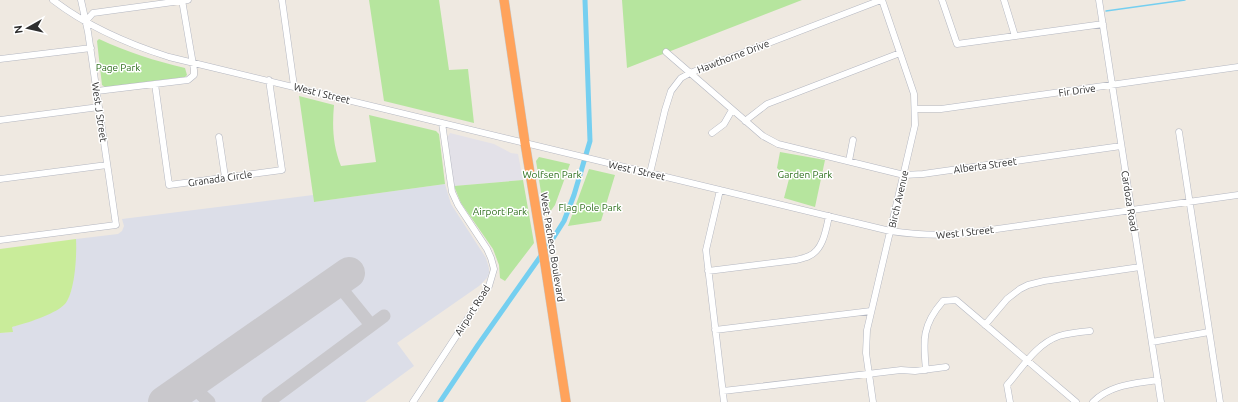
<svg xmlns="http://www.w3.org/2000/svg" width="1238" height="402" font-family="Ubuntu,sans-serif">
<rect width="100%" height="100%" fill="#efe9e1"/>
<path fill="#e3e1e8" d="M450,133L494,144L511,153L518,154L523,180L454,186L447,138Z"/>
<path fill="#dcdee8" d="M445,184L451,204L486,258L489,268V273L487,278L479,286L397,343L414,366L365,402H0V333L12,332V327L39,318L64,305L68,299L71,291L76,247V239L118,234L122,231L124,226L122,219L313,195L314,202Z"/>
<path fill="#b6e59e" d="M369,0H439L449,70L468,69L474,123L384,101Z
M622,0H802L627,68Z
M99,39C127,52 155,61 185,68L187,75L185,77L105,87L102,85L97,41Z
M299,96L334,105C332,127 333,146 341,166L376,162L369,115L436,131L439,134L445,184L314,202Z
M780,152L825,160L815,207L784,198L789,179L777,168Z
M539,157L570,164L555,205L547,216L544,211L536,161Z
M589,169L615,175L601,221L568,226Z
M523,180L534,243L505,281L500,278L499,265L493,249L461,203L454,186Z"/>
<path fill="#c9ec9a" d="M76,239C77,254 75,295 64,305C53,315 27,323 12,327L13,332L0,333V249Z"/>
<g fill="none" stroke-linecap="round" stroke-linejoin="round">
<path stroke="#75cff0" stroke-width="1.5" d="M1106,11L1185,0"/>
<path stroke="#75cff0" stroke-width="5" d="M440,402L478,345L552,240L564,221L574,195L590,141L585,0"/>
<path stroke="#c9c8cc" stroke-width="13" d="M336,282L371,325
M190,384L209,402
M268,402L384,316"/>
<path stroke="#c9c8cc" stroke-width="32" d="M164,402L349,273"/>
<defs>
<path id="minor" d="M53,0C88,27 128,44 169,57L890,231C917,235 942,236 969,233L1238,195
M282,0L294,86
M942,0L957,44L1103,24
M1004,0L1015,36
M1099,0L1161,402
M85,22L93,13L188,0
M666,52L763,136L778,144L904,175L923,174L1121,146
M0,59L91,48
M155,84L169,185L282,170L269,80
M97,91L188,80L194,75V70L182,0
M915,109H941L1238,67
M0,120L99,107
M745,121L767,104L900,53
M1179,132L1220,402
M712,133L724,124L732,110
M219,137L225,177
M849,161L853,140
M650,173L665,110L671,91L681,78L690,73L881,0
M0,179L107,165
M720,190L706,250L724,402
M0,240L116,225L88,32L81,0
M708,271L796,260C800,259 805,258 809,256C823,250 826,230 829,216
M985,325L1007,299L1020,289L1028,285L1044,281L1140,267
M715,330L871,311
M1152,342L1209,332
M926,370C923,340 922,325 943,301L956,300L1076,402
M723,391L901,370L915,371L946,367
M413,402L489,286L494,269L491,258L487,249L458,205L452,192L442,123
M873,402L866,353L867,330L915,125L914,94L882,0
M1010,402L1007,385C1022,368 1036,344 1059,336C1069,333 1079,332 1090,331
M1093,402C1111,384 1134,384 1158,380"/>
<path id="highway" d="M504,0L525,143L545,264L566,402"/>
</defs>
<use href="#minor" stroke="#b4b7c1" stroke-width="7"/>
<use href="#highway" stroke="#c9c9c9" stroke-width="10"/>
<use href="#minor" stroke="#fff" stroke-width="6"/>
<use href="#highway" stroke="#ffa35c" stroke-width="9"/>
</g>
<g text-anchor="middle" stroke-width="3" stroke-linejoin="round" paint-order="stroke">
<g font-size="10" fill="#2e2e2e" stroke="#fff">
<text transform="translate(733 56) rotate(-21)" y="4">Hawthorne Drive</text>
<text transform="translate(1077 90) rotate(-8)" y="4">Fir Drive</text>
<text transform="translate(322 93) rotate(14)" y="4">West I Street</text>
<text transform="translate(100 112) rotate(82)" y="4">West J Street</text>
<text transform="translate(985 165) rotate(-8)" y="4">Alberta Street</text>
<text transform="translate(637 170) rotate(13)" y="4">West I Street</text>
<text transform="translate(220 178) rotate(-8)" y="4">Granada Circle</text>
<text transform="translate(898 199) rotate(-77)" y="4">Birch Avenue</text>
<text transform="translate(1130 201) rotate(81)" y="4">Cardoza Road</text>
<text transform="translate(965 232) rotate(-6)" y="4">West I Street</text>
<text transform="translate(553 247) rotate(81)" y="4">West Pacheco Boulevard</text>
<text transform="translate(472 310) rotate(-58)" y="4">Airport Road</text>
</g>
<g font-size="10" fill="#2c6e1b" stroke="#fff">
<text x="118" y="71">Page Park</text>
<text x="552" y="178">Wolfsen Park</text>
<text x="805" y="178">Garden Park</text>
<text x="590" y="211">Flag Pole Park</text>
<text x="500" y="215">Airport Park</text>
</g>
</g>
<g transform="translate(28 28) rotate(262)" stroke="#ffffff" stroke-width="3" paint-order="stroke">
<path d="M0-3L7 15L0 10L-7 15Z" fill="#2e2e2e"/>
<text y="-6" font-size="11" font-weight="bold" text-anchor="middle" fill="#2e2e2e">N</text>
</g>
</svg>
